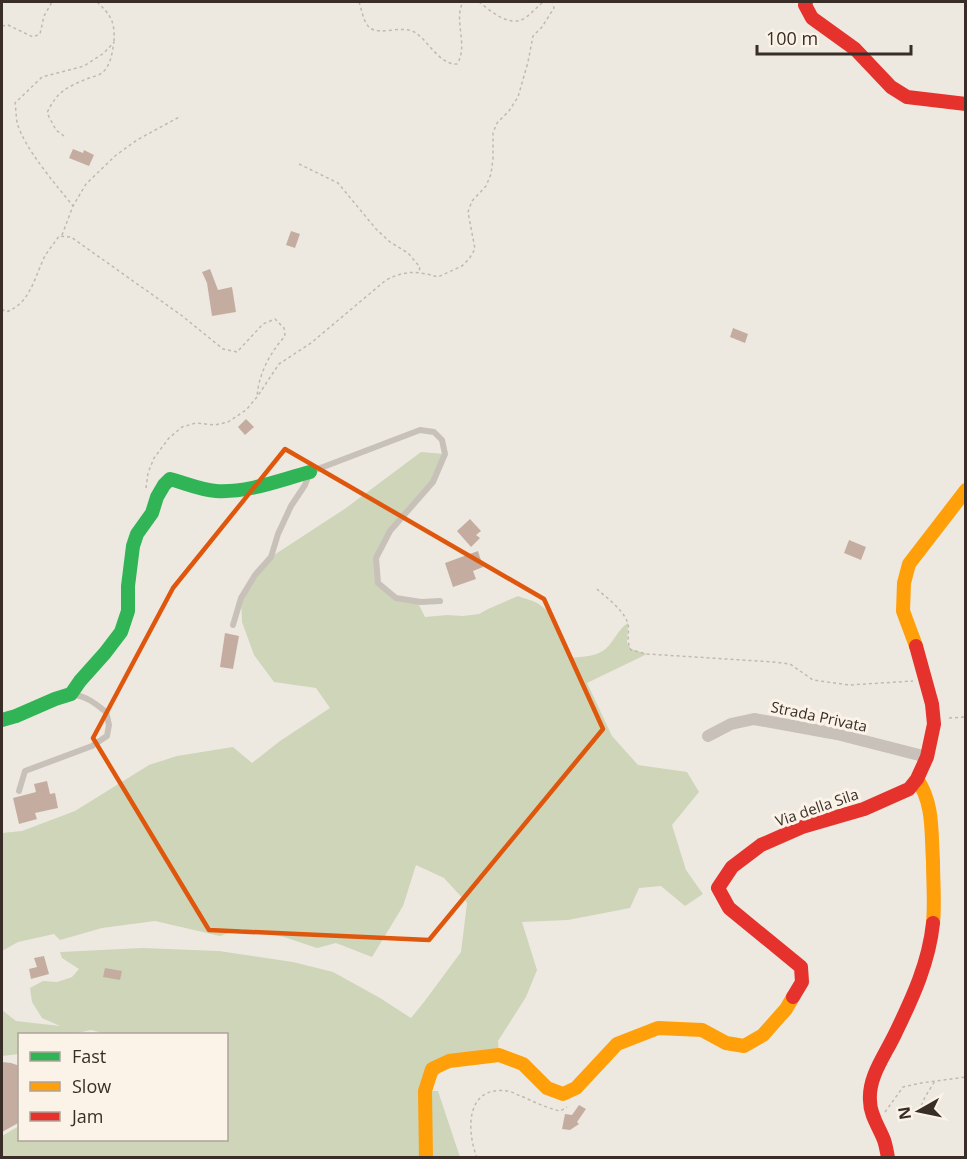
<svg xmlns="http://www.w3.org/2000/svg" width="967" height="1159" font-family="'Open Sans',sans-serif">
<rect width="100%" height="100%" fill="#eee9e0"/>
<path fill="#ced5b9" d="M421,452L445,454L433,482L390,531L376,558L378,583L396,598L417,601L425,617L447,615L463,616L479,614L488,609L518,596C524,599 534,600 540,605C556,615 564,641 571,658C579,657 595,656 601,652C613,646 617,629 628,623L627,643L631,649L647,654L587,683L612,736L638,765L687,772L699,792L672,825L686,870L703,894L685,906L661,886L639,888L630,908L568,920L522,922L537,970L526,997L498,1041L499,1055L449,1061L426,1091H438L460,1157H2V1136L19,1126L20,1140H226V1034H107L91,1030L73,1034H20L19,1054L2,1056V1010L16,1021L60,1026L42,1018L32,1002L30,988L43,981L57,982L72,977L79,969L62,958L60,952L142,948L219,951L293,962L333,972L380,998L411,1018L424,1002L461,952L467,903L444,878L416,865L403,906L372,957L336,943L317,948L284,937L241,929L220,936L155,921L102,928L60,940L54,934L18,942L2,951V833L22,831L75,811L149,765L177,756L233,747L252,763L280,741L330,708L316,688L274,682L254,655L242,622L241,598L271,557L346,508Z"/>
<path fill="#c4ada0" d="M73,149L83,153L84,150L94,155L89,166L69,158Z
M291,231L300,234L295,248L286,245Z
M210,269L218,290L232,287L236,312L212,316L207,283L202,272Z
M733,328L748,334L745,343L730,337Z
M246,419L254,427L245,435L238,427Z
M470,519L481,531L476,535L480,538L471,547L457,531Z
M849,540L866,547L861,560L844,553Z
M478,551L483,567L473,571L476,579L453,587L445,563Z
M225,633L239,636L233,669L220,667Z
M47,781L50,794L55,793L58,808L35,813L37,819L19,824L13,798L36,792L34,784Z
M44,956L49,974L31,979L29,969L37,967L34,958Z
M105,968L122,971L120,980L103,977Z
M2,1062L11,1063L20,1066V1122L2,1132Z
M579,1105L586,1109L577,1122L579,1124L570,1130L562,1129L565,1114L572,1115Z"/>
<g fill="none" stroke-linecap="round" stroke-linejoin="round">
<path stroke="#c0b9b2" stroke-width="1.5" stroke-dasharray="3 3" stroke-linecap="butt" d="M97,2C111,15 115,22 114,41
M359,2C362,10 363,22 370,28C381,36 403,24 416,33C429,42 440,65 457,64C469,46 453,20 463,2
M479,2C491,11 509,28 525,18C532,13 537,7 543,2
M2,26L8,25L33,37L40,34L44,16L52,2
M64,136L56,130L47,113C57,91 67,87 89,78C93,77 99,75 102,73C111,65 112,53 114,42L104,53L84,66L42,77L15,103C16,109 16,116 17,122C23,147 57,186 73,206
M299,164L338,183L376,229L390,242L408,253L420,267L419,271
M62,235L73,206L86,184L115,156L137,140L181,116
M2,309L6,312C29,304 34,280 43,260C47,251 54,244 59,236L71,237L181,315L223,349L237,352L263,324L275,319L284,328L285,336C270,353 259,373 257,396
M146,488L148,473L154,458L169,438L182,427L196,423L215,425L228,422L246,410L257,397L279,364L311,343L386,280C406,270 417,271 438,277L462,266L469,259L475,249L468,212L472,201L486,186L491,174L493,159V133L497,123L509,111L518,97L528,62L533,36L542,27L554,8L552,2H550
M597,589C607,598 622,609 627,621C631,629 625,639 631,650L647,654L774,662L790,664L813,680L849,685L913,681
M949,718L966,717
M919,1111L925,1097L935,1081
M885,1112L903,1087L921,1083L966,1077
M477,1158C466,1129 466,1085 508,1091C513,1092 517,1095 521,1096C534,1102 547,1108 560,1111L567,1107"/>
<path stroke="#c8c1b9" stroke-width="6" d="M233,625L241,598L255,575L271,557L278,534L291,506L305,485L310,472L420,430L434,432L442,440L445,454L433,482L390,531L376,558L378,583L396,598L421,602L440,601
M19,791L25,771L92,746L107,736L109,725L106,712C97,705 87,696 74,695"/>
<path stroke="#c8c1b9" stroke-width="12" d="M708,736L731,724L754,719L837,734L927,757"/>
<path stroke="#30b455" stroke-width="14" d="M2,720L16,716L55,699L71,694L80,681L105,653L121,632L128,611V586L133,546L137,534L152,513L157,497L164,485L170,479C185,483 201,490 216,491C248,493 280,480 310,472"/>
<path stroke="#ff9f0a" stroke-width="14" d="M916,646L903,611L904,583L909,564L966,490
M917,779C934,804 931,833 933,861C933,882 935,903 933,923
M426,1158L425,1091L432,1069L449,1061L499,1055L523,1064L547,1088L563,1094L576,1088L617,1044L658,1028L702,1030L726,1043L744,1046L763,1035L786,1009L793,997"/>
<path stroke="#e5322d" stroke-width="14" d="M806,2L805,5L812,18L855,49L891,87L907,97L966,104
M793,997L802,982L801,967L729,908L718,888L732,867L761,845L802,827L864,809L909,789L917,779L927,757L934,724L932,704L916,646
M888,1158C887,1152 886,1146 884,1140C879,1127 870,1115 870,1101C868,1076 886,1054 896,1032C913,997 929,962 933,923"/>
</g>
<path fill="none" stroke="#df570d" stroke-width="4.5" stroke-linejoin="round" d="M285,449L544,599L603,729L429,940L209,930L93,738L173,588Z"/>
<g text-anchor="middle" stroke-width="6" stroke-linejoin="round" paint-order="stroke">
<g font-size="15" fill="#392e27" stroke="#fbf3e7">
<text transform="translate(819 717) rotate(12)" y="5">Strada Privata</text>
<text transform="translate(817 808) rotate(-19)" y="5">Via della Sila</text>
</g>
</g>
<rect width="967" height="1159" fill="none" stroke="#392e27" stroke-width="6"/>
<rect x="18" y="1033" width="210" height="108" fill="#fbf3e7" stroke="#ada49a" stroke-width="1.5"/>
<rect x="30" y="1052" width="30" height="9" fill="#30b455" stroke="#ada49a" stroke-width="1.5"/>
<text x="72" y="1063" font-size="18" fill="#392e27">Fast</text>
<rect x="30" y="1082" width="30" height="9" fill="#ff9f0a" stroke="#ada49a" stroke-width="1.5"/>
<text x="72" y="1093" font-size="18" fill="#392e27">Slow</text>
<rect x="30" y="1112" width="30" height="9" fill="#e5322d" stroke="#ada49a" stroke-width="1.5"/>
<text x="72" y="1123" font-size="18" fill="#392e27">Jam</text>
<g transform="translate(919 1111) rotate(261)" stroke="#fbf3e7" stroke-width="4.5" paint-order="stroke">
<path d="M0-4.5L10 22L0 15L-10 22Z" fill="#392e27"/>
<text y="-9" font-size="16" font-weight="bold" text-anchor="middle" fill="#392e27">N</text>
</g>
<path d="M757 45v9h154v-9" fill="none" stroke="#392e27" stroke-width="3"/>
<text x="766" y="45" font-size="18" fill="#392e27" stroke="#fbf3e7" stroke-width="4.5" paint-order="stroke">100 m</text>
</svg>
